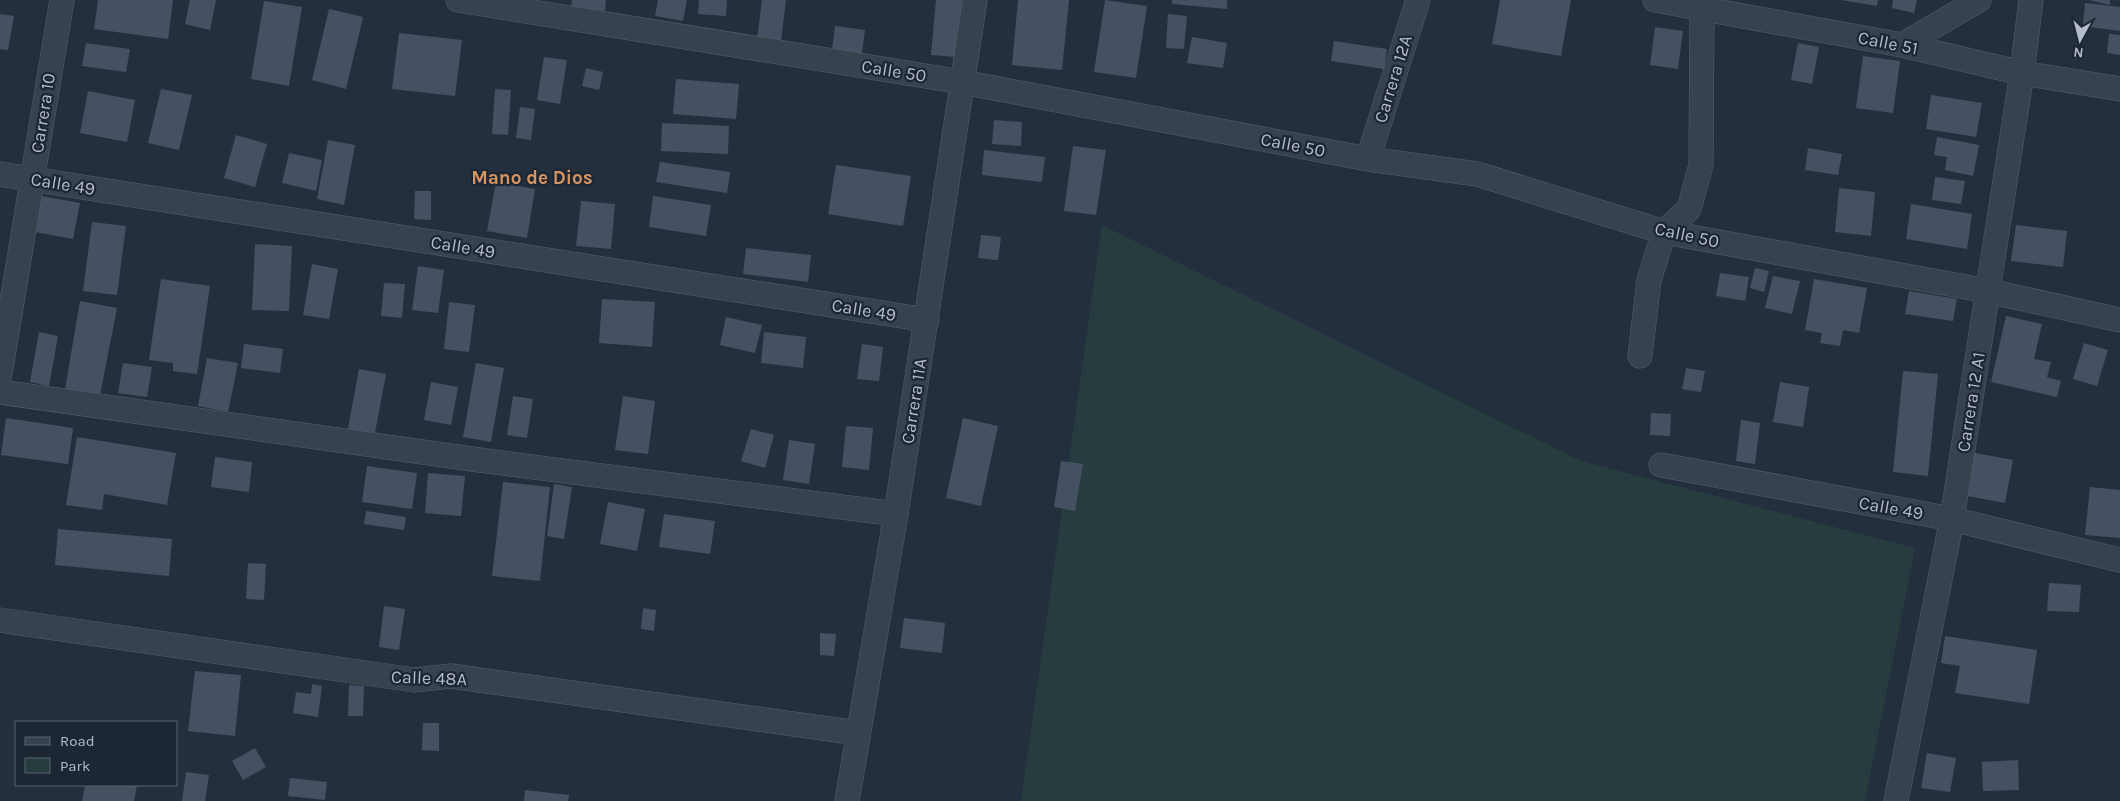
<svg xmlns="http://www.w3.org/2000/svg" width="2120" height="801" font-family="Karla,sans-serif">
<rect width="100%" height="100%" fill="#242f3e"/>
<path fill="#263c3f" d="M1102,225L1581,461L1915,548L1865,801H1021Z"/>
<path fill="#455162" d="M98,0H173L168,39L94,29Z
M190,0H216L210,30L185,24Z
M572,0H606L605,11L571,7Z
M658,0H687L683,21L655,16Z
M699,0H727L726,16L698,14Z
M762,0H786L781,42L757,39Z
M936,0H962L957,57L931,55Z
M1018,0H1069L1062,70L1012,65Z
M1105,0L1147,6L1136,78L1094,72Z
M1172,0H1227V9L1172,4Z
M1500,0H1571L1561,56L1492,44Z
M1841,0H1878L1877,6Z
M1893,0H1917L1914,13L1892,8Z
M2089,0H2110V5Z
M264,1L302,7L289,86L251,79Z
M2085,3L2120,7V31L2083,26Z
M329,9L363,17L346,89L312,80Z
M0,14L14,16L8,50L0,49Z
M1168,14L1187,16L1184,49L1166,48Z
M835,26L865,30L861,61L831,57Z
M1655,27L1683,31L1678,69L1650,65Z
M399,33L462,40L455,96L392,89Z
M2109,34L2120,35V55L2107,53Z
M1192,37L1227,43L1223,68L1187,63Z
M1334,41L1387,49L1384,69L1331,61Z
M86,43L130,49L126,72L82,66Z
M1798,43L1819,47L1812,84L1791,80Z
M1863,56L1900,61L1893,113L1856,108Z
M544,57L567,60L560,104L537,100Z
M586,68L603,72L599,90L582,86Z
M676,79L739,84L736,119L673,114Z
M161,89L192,95L179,150L148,143Z
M495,89L511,90L508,135L492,134Z
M88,91L135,100L127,142L80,133Z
M1931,95L1982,103L1976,137L1926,129Z
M520,107L535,109L531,140L516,138Z
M994,120L1022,122L1021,146L992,144Z
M662,123L729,126L728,154L661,151Z
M236,135L267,144L255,187L224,178Z
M1937,137L1979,145L1973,176L1945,170L1947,157L1934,155Z
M328,140L355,145L344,205L317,199Z
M1073,146L1106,150L1096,215L1064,211Z
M1808,148L1842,154L1838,175L1805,170Z
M984,150L1045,157L1042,182L982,175Z
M289,153L322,160L316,191L282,183Z
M660,162L730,172L727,193L656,182Z
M836,165L911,176L903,226L828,214Z
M1935,177L1965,181L1961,204L1932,200Z
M496,182L535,189L527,238L487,231Z
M1839,188L1875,192L1871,236L1835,232Z
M415,191H431V220L414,219Z
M41,196L80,203L73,239L35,232Z
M653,196L711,205L706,236L649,227Z
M581,201L615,204L611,249L576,246Z
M1911,204L1972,214L1967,249L1906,239Z
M92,222L126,226L117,295L83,291Z
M2016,225L2067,231L2063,267L2011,261Z
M981,235L1001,237L998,260L978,258Z
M255,244L292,246L289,311L252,310Z
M746,248L811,255L808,282L743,274Z
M312,264L338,269L329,319L303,315Z
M418,266L444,270L438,313L412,310Z
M1755,268L1769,271L1764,292L1750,288Z
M1720,273L1749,277L1745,301L1716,296Z
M1773,276L1800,281L1792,314L1765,308Z
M161,279L210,286L197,374L173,371V363L149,360Z
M1814,279L1867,288L1859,333L1843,330L1840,346L1820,343L1822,333L1805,330Z
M384,283L405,284L402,318L381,316Z
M1909,291L1957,299L1953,321L1905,314Z
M602,299L655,302L652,347L599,343Z
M80,301L117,308L100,395L65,389Z
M449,302L475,305L469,352L444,349Z
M2006,316L2042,324L2034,359L2051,362L2047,377L2061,381L2057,397L1991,382Z
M726,317L762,325L755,353L720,345Z
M39,332L58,336L49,386L30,382Z
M764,332L806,337L803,368L761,363Z
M2084,343L2108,350L2097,386L2073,379Z
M244,344L283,349L280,373L241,368Z
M862,344L883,347L879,381L857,379Z
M207,358L238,363L228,412L198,406Z
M123,363L152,367L147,397L118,393Z
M476,363L504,368L491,442L463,437Z
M1686,368L1705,371L1701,392L1682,389Z
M359,369L386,374L374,438L347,434Z
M1903,371L1938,374L1928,476L1893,472Z
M431,382L458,387L451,425L424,420Z
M1780,382L1809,387L1803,427L1773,422Z
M513,396L533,399L527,438L507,435Z
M623,396L655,401L648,454L615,450Z
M1651,413L1671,414L1670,436L1650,435Z
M6,418L73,428L68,464L1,455Z
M963,418L998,426L981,506L946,498Z
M1741,420L1760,423L1755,464L1736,461Z
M846,426L873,428L869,470L842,467Z
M751,429L774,435L765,468L741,461Z
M77,437L176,453L167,505L104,494L102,510L66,505Z
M789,440L815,444L809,484L783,480Z
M1970,452L2013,460L2005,503L1962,495Z
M215,457L252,462L249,492L211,487Z
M1061,461L1083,464L1075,511L1054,507Z
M367,466L417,473L412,509L362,502Z
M428,473L465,476L461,516L425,513Z
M503,482L550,487L540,581L492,576Z
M554,484L572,487L564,539L547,536Z
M2090,487L2120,490V538L2085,535Z
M608,502L645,509L637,551L600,544Z
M366,511L406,517L404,530L364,524Z
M664,514L715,521L710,554L659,547Z
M58,529L172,539L169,576L55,565Z
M248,563L266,564L264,600L246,599Z
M2049,583L2081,585L2079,612L2047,611Z
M384,606L405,609L399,650L379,647Z
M643,608L656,610L654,631L641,629Z
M904,618L945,623L942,653L900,648Z
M820,633L836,634L834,656L820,655Z
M1945,636L2037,650L2029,704L1955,693L1960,666L1941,663Z
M195,671L241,675L235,736L188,731Z
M312,684L322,686L318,717L293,713L296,692L311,694Z
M349,685L364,686L363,716H348Z
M423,723H439V751L422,750Z
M255,748L266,767L243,780L232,761Z
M1927,753L1956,758L1950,792L1921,788Z
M2018,760L2019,790L1983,791L1982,762Z
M186,772L209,775L205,801H182Z
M290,778L327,782L325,800L288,796Z
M85,785H137L134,801H82Z
M525,790L569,795L568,801H524Z"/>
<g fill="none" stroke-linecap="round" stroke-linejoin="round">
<defs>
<path id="minor" d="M458,0L962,82L1368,159L1477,174L1664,232L1988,291L2120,320
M1655,0L1902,45L2022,73L2120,89
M1902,45L1979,0
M1368,159L1418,0
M0,174L927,320
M1640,356L1649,280L1664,232L1689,209L1701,165L1702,9
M0,374L62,0
M0,392L479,460L896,514
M1661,465L1952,519L2120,560
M0,620L414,680L451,676L858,733
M847,801L896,514L975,0
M1896,801L1952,519L2022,73L2031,0"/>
</defs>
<use href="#minor" stroke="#565f6c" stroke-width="25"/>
<use href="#minor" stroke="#38414e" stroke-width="24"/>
</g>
<g text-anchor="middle" stroke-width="4.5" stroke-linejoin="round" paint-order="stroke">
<g font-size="18" fill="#b4bcc9" stroke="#1d2633">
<text transform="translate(1888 43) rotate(11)" y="6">Calle 51</text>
<text transform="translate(894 71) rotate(9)" y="6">Calle 50</text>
<text transform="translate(1393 79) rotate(-73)" y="6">Carrera 12A</text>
<text transform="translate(43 113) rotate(-81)" y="6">Carrera 10</text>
<text transform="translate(1293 145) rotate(11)" y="6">Calle 50</text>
<text transform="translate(63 184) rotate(9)" y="6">Calle 49</text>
<text transform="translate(1687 235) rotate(12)" y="6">Calle 50</text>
<text transform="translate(463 247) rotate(9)" y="6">Calle 49</text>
<text transform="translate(864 310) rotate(9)" y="6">Calle 49</text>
<text transform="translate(914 401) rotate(-81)" y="6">Carrera 11A</text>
<text transform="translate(1971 402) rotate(-81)" y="6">Carrera 12 A1</text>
<text transform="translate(1891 508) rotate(10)" y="6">Calle 49</text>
<text transform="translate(429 678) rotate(2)" y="6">Calle 48A</text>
</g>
<g font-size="19" font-weight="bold" fill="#d59563" stroke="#1d2633">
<text x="532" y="184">Mano de Dios</text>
</g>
</g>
<rect x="15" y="721" width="162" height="65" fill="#1d2633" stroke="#59626f"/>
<rect x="25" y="737" width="25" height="8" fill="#38414e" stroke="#59626f"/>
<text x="60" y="746" font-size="15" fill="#b4bcc9">Road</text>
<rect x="25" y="758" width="25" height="15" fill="#263c3f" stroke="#59626f"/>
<text x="60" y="771" font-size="15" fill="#b4bcc9">Park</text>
<g transform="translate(2080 40) rotate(187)" stroke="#1d2633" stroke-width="4" paint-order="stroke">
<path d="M0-4L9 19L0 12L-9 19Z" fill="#b4bcc9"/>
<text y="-8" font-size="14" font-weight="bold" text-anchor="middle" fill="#b4bcc9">N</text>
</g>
</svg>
